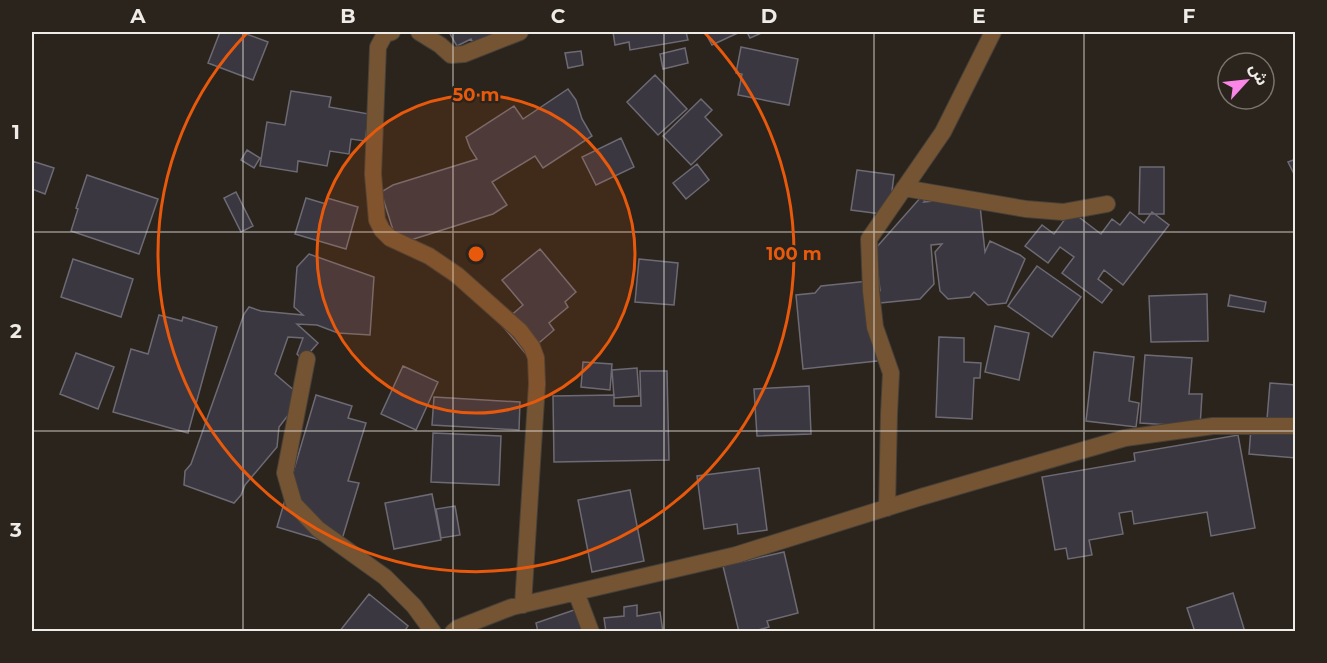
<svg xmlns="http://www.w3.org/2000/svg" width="1327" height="663" font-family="Montserrat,'Noto Sans Arabic',sans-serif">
<rect width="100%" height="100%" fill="#2a241d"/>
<path fill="#3a3740" stroke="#6e6a74" stroke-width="1.5" d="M220,32H241L268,42L253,80L208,63Z
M449,32H514L477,50L471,39L457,46Z
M613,32H686L688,40L630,50L629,42L615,45Z
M705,32H740L712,45Z
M747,32H764L750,38Z
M741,47L798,59L789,105L738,95L742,74L736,73Z
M685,48L688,63L663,69L660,54Z
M581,51L583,65L568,68L565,53Z
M655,75L687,109L658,135L627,102Z
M568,89L576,100L582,119L592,136L543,168L535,156L492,182L507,205L493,214L401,243L393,230L381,192L393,185L477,159L470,148L466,137L514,106L523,119Z
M291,91L331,97L329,107L369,114L365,141L351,139L349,154L330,151L327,166L298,161L297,172L260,166L267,122L285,125Z
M701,99L712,110L705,117L722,135L691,165L663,136Z
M621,138L634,167L596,185L582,157Z
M247,150L260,158L254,168L241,160Z
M1296,159V178L1288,162Z
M32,161L54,168L45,194L32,189Z
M697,164L709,180L686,199L673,183Z
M1140,167H1164V214H1139Z
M857,170L894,175L889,215L851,210Z
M87,175L158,199L139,254L71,231L78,209L76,208Z
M236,192L253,226L241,232L224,198Z
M979,196L985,252L990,241L1020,255L1025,259L1006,303L988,305L974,292L970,297L948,299L940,291L935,252L942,244L931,245L934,284L920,299L880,303L886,360L803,369L796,295L815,293L821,286L869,281L880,290L875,249L921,197L925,201L924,202Z
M306,198L326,204L327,198L358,207L346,249L295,234Z
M1071,211L1101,234L1112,219L1120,225L1130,212L1144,223L1152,212L1169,225L1123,285L1104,270L1098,279L1112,290L1102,303L1062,273L1074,257L1060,247L1048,263L1025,246L1042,225L1054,234Z
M540,249L576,292L565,302L568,307L549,323L554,330L526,354L501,324L523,305L502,280Z
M309,254L374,277L370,335L338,333L317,325L297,324L318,343L303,360L297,354L303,338L288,337L275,374L302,397L279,427L277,447L245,485L241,495L234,503L184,485L185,471L191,464L244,314L249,307L261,311L303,315L294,307L297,267Z
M73,259L133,279L121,317L61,297Z
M639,259L678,263L674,305L635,302Z
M1037,266L1081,297L1052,337L1008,306Z
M1207,294L1208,341L1151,342L1149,296Z
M1230,295L1266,302L1264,312L1228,306Z
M159,315L182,321L183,317L217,327L188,433L113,412L131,349L148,354Z
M995,326L1029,333L1019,380L985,372Z
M939,337L964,338V362L981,363L980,378H974L972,419L936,417Z
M1094,352L1134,357L1129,401L1139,403L1136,427L1086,421Z
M76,353L114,367L98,409L60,394Z
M1145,355L1192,358L1189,394H1202L1200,427L1140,423Z
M583,362L612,364L610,390L581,387Z
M403,366L438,382L416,430L381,414Z
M637,368L639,396L614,398L612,370Z
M640,371H667L669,460L554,462L553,396L614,395V406H641Z
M1270,383L1296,385V421L1267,419Z
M809,386L811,434L757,436L754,389Z
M316,395L352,406L348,418L366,423L348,481L359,483L340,546L277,527Z
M434,397L520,402L519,430L432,425Z
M1251,428L1296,432V458L1249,454Z
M433,433L501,436L499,485L431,482Z
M1238,435L1255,528L1211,536L1207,512L1134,524L1132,511L1119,513L1123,534L1089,540L1092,555L1068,559L1066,548L1055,550L1042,477L1135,461L1134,453Z
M759,468L767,530L738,534L737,524L704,529L697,476Z
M630,490L644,561L592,572L578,500Z
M432,494L441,540L394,549L385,503Z
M455,506L460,535L441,538L436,509Z
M784,552L798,613L767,621L769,627L751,632H739L723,566Z
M1233,593L1245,632H1195L1187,608Z
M369,594L408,626L404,632H339Z
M637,605V616L660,612L663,632H606L604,618L624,616V607Z
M580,608L588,632H538L536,623Z"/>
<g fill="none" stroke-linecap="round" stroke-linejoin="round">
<defs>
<path id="minor" d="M392,32L385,34L378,47L373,174L377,220L382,230L390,238L429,256L457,275L520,331L532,347L536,358L537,384L523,605
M419,32L440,45L451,55L464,54L520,32
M904,188L1026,209L1063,212L1107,204
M307,359L285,473L294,504L318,529L385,577L414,606L433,632
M887,508L889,414L891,373L875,327L871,291L869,239L943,132L993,32
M576,592L591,632
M453,632L458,628L512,607L736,555L921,497L1125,438L1213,426H1296"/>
</defs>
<use href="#minor" stroke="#464039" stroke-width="18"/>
<use href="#minor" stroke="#745433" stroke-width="16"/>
</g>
<path fill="none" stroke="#efebe6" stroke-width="1.5" stroke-opacity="0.55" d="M243,32V632M453,32V632M664,32V632M874,32V632M1084,32V632M32,232H1296M32,431H1296"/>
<circle cx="476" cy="254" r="159" fill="#e8590c" fill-opacity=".12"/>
<g fill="none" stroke="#e8590c" stroke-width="3">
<circle cx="476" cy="254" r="159"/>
<path d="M705 33A318 318 0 1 1 247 33"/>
</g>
<circle cx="476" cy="254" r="9" fill="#e8590c" stroke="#2a241d" stroke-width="3"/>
<g font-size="18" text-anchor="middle" font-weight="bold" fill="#e8590c" stroke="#2a241d" stroke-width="4.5" stroke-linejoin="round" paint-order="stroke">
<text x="476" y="101">50 m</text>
<text x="794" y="260">100 m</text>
</g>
<rect width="1327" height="663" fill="none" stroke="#2a241d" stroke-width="66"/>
<g transform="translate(1246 81) rotate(63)"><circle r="28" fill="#2a241d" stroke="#79746d" stroke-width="1.5"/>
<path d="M0-4.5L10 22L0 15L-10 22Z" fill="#fa87e8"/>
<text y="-9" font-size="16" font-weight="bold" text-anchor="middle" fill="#efebe6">ش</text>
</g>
<rect x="33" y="33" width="1261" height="597" fill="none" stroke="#efebe6" stroke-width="2"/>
<g font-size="20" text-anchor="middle" font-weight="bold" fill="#efebe6">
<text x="138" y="23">A</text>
<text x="348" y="23">B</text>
<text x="558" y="23">C</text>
<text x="769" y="23">D</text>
<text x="979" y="23">E</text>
<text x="1189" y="23">F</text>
<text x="16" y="139">1</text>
<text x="16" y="338">2</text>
<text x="16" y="537">3</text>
</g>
</svg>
